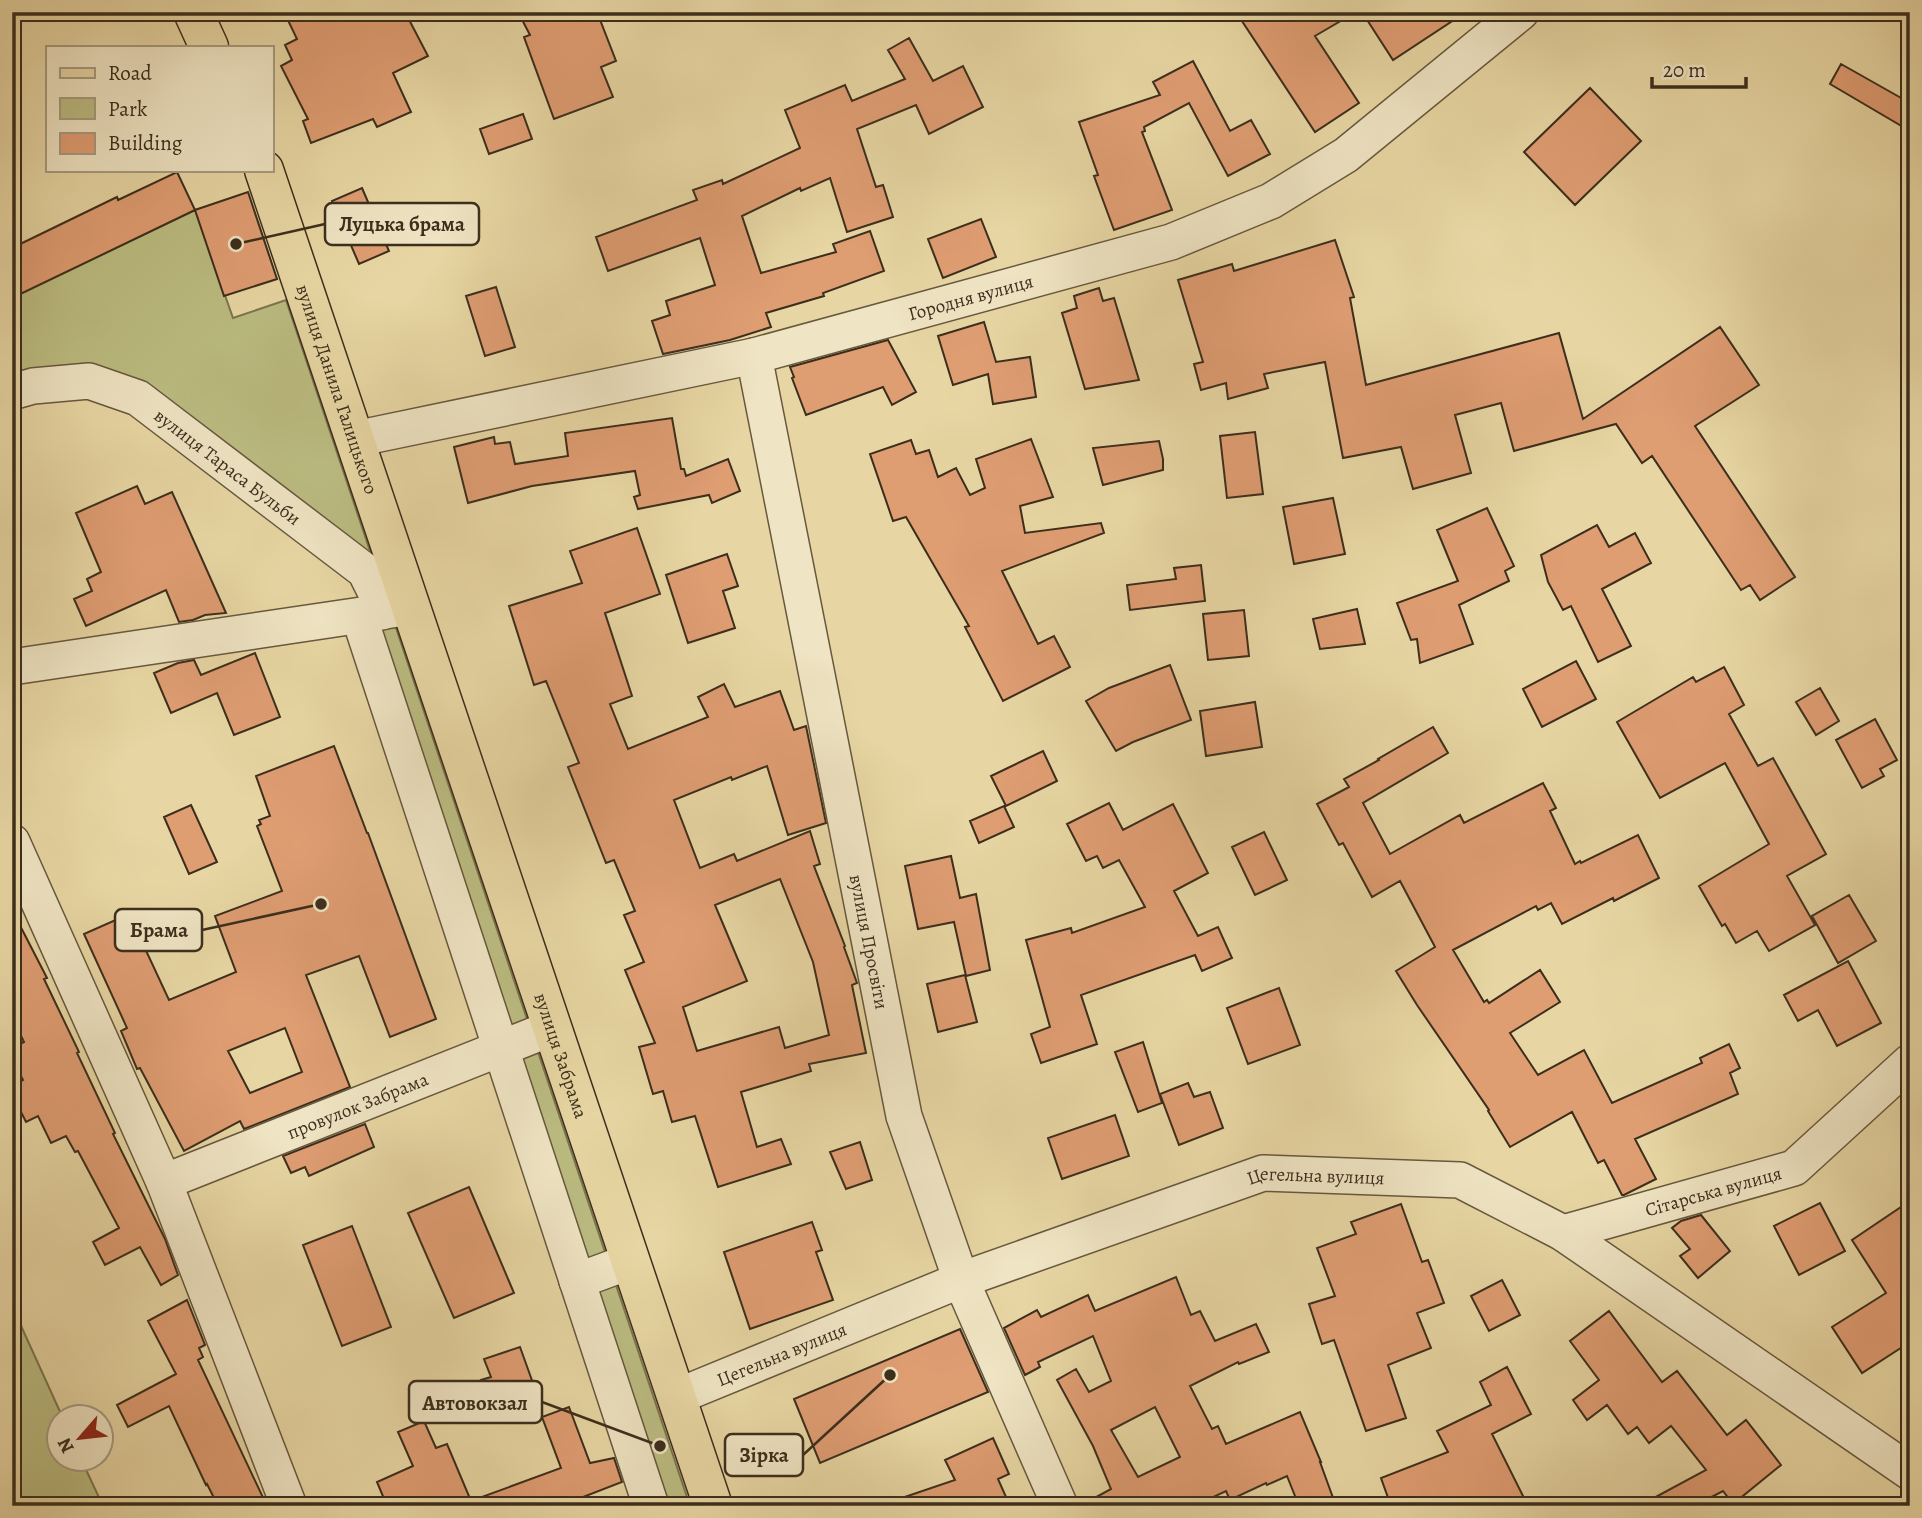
<svg xmlns="http://www.w3.org/2000/svg" width="1922" height="1518" viewBox="0 0 1922 1518" font-family="Alegreya,serif">
  <rect width="100%" height="100%" fill="#e7d6a3"/>
  <filter id="stains"><feTurbulence type="fractalNoise" baseFrequency=".00286" numOctaves="4"/><feColorMatrix values="0 0 0 0 .2 0 0 0 0 .09 0 0 0 0 .02 0 0 0 .5 -.17"/></filter>
  <radialGradient id="worn" r=".72"><stop offset=".6" stop-color="#630" stop-opacity="0"/><stop offset="1" stop-color="#630" stop-opacity=".3"/></radialGradient>
  <path fill="#bbbc81" stroke="#7c754f" stroke-width="2" d="M195,210L233,318L286,300L373,560L144,385L12,377V298Z
    M395,625L530,1028L509,1036L377,631Z
    M535,1043L690,1506H664L514,1051Z
    M12,1306L62,1416H60V1458L81,1459L103,1506H12Z"/>
  <path fill="#df9d72" stroke="#3c2e1d" stroke-width="2" fill-rule="evenodd" d="M284,12H405L428,56L393,73L411,112L377,127L373,119L311,143L303,121L308,119L281,66L292,60L285,45L297,39Z
    M518,12H597L616,61L601,67L613,97L554,119L524,37L530,35Z
    M1236,12H1356L1315,36L1359,103L1315,132Z
    M1362,12H1466L1393,60Z
    M909,38L933,81L963,66L983,107L929,134L916,105L857,129L876,187L883,185L893,217L847,232L830,178L801,191L800,188L742,216L761,273L836,252L833,244L870,231L884,271L823,293L824,296L766,313L771,327L730,340L663,354L652,321L670,315L666,301L715,285L700,238L608,271L596,237L697,200L693,190L722,180L723,184L800,148L785,110L845,85L852,101L905,79L888,50Z
    M1193,61L1230,131L1251,120L1270,154L1228,176L1189,103L1144,127L1145,131L1142,132L1172,210L1114,230L1094,176L1098,175L1079,122L1160,95L1153,82Z
    M1841,64L1910,103V131L1830,84Z
    M1590,88L1641,141L1575,205L1524,152Z
    M523,114L532,139L489,154L480,129Z
    M177,172L195,210L12,298V248L117,197L118,200Z
    M362,188L389,251L359,264L332,201Z
    M248,192L277,279L224,296L195,210Z
    M981,219L996,257L943,278L928,239Z
    M1335,240L1354,297L1350,298L1366,385L1559,333L1583,419L1720,327L1759,385L1695,426L1795,577L1760,600L1750,585L1741,590L1652,456L1642,463L1616,424L1514,451L1501,403L1455,415L1471,473L1413,489L1401,447L1343,458L1325,362L1264,374L1268,388L1228,399L1226,383L1201,390L1194,364L1203,362L1178,280L1232,264L1234,271Z
    M496,287L515,347L485,356L466,296Z
    M1099,288L1103,301L1114,298L1139,380L1085,389L1062,313L1077,308L1074,296Z
    M984,322L996,362L1030,357L1036,397L993,404L988,374L953,385L938,336Z
    M888,340L916,392L892,405L883,387L806,415L792,378L794,377L790,367Z
    M672,418L681,469H684L686,476L728,459L740,491L712,503L709,495L638,509L634,497L640,495L635,471L532,486L468,503L454,447L494,437L495,444L510,442L515,464L568,456L565,433Z
    M1255,432L1263,494L1227,498L1220,436Z
    M1031,439L1053,497L1020,506L1025,533L1101,523L1104,533L1002,571L1038,644L1054,636L1070,667L1003,701L965,627L969,626L906,517L893,521L870,454L911,440L916,454L929,450L938,477L956,468L970,495L985,488L976,459Z
    M1159,441L1163,459V470L1103,485L1093,448Z
    M137,486L145,504L172,492L226,613L205,615L193,620L179,622L166,590L86,626L74,599L92,591L87,579L101,572L76,513Z
    M1333,498L1345,554L1294,564L1283,507Z
    M1487,508L1514,566L1505,571L1509,581L1459,605L1473,644L1420,663L1417,639L1411,640L1397,603L1458,581L1437,530Z
    M1597,525L1609,547L1635,533L1651,563L1602,589L1631,646L1598,662L1571,606L1563,610L1548,582L1541,555Z
    M637,528L660,594L605,613L632,696L610,704L628,749L708,717L698,697L724,684L735,707L780,691L794,730L806,726L826,823L788,835L767,766L732,780L731,777L674,800L700,868L734,854L737,861L810,831L820,864L814,866L845,946L844,947L857,983L852,985L866,1053L809,1064L811,1071L741,1092L757,1147L781,1139L791,1164L718,1187L695,1116L672,1122L663,1091L653,1094L639,1047L655,1043L625,970L644,962L624,915L635,911L614,860L606,863L568,767L579,763L546,681L534,685L509,606L582,583L570,551ZM780,879L813,962L829,1035L785,1048L779,1027L697,1051L683,1007L747,981L715,905Z
    M727,554L738,586L723,591L735,628L688,643L666,575Z
    M1201,565L1205,601L1130,610L1127,585L1176,579L1174,568Z
    M1357,609L1365,644L1320,649L1313,619Z
    M1244,610L1249,656L1208,660L1203,614Z
    M255,653L280,717L234,735L217,693L171,713L154,673L178,663L194,660L201,675Z
    M1576,661L1596,699L1542,727L1523,689Z
    M1170,665L1191,720L1133,742L1116,751L1086,701L1109,688Z
    M1724,667L1744,705L1729,714L1758,766L1773,758L1826,854L1787,876L1815,925L1769,951L1757,931L1736,943L1725,924L1722,926L1699,886L1769,844L1725,763L1660,798L1617,722L1693,677L1696,682Z
    M1820,688L1839,721L1816,735L1796,702Z
    M1255,702L1262,747L1206,756L1200,711Z
    M1875,719L1897,760L1880,769L1884,776L1862,788L1836,740Z
    M1433,727L1448,753L1363,803L1390,854L1460,815L1464,823L1543,783L1556,808L1550,811L1575,864L1580,861L1581,863L1638,835L1659,878L1614,901L1613,898L1562,924L1551,903L1538,910L1536,906L1453,950L1484,1002L1487,1000L1489,1003L1540,970L1560,1002L1510,1033L1538,1075L1584,1050L1612,1103L1702,1063L1700,1058L1729,1044L1740,1068L1730,1073L1738,1094L1635,1139L1656,1179L1624,1195H1622L1604,1160L1598,1163L1572,1112L1510,1147L1488,1111L1489,1110L1417,1005L1396,971L1435,947L1400,881L1372,897L1343,843L1339,845L1317,804L1349,787L1344,779L1379,760L1378,759Z
    M334,746L367,833H368L436,1019L390,1037L359,956L306,975L350,1087L244,1129L240,1121L184,1151L140,1068L137,1069L121,1031L127,1028L84,934L129,914L169,1000L236,972L215,916L282,891L257,826L261,824L259,820L270,816L256,776ZM285,1028L302,1072L250,1093L228,1051Z
    M1043,751L1057,781L1006,806L991,776Z
    M1109,803L1123,830L1173,804L1208,873L1174,891L1198,936L1218,927L1232,958L1202,971L1195,955L1081,995L1097,1044L1041,1063L1031,1034L1050,1027L1026,940L1071,928L1072,933L1145,907L1119,860L1103,868L1097,856L1086,861L1067,824Z
    M191,805L217,862L189,874L164,817Z
    M1004,806L1014,827L979,843L970,821Z
    M1264,832L1287,880L1255,895L1232,847Z
    M951,856L960,898L976,894L990,970L966,976L954,922L918,929L905,866Z
    M1849,895L1876,941L1838,963L1812,916Z
    M12,910L47,978L44,979L79,1052L77,1053L115,1133L113,1134L165,1239L178,1275L161,1285L140,1247L105,1265L93,1242L119,1228L78,1151L75,1152L66,1136L51,1143L38,1116L26,1122L12,1094V1085L23,1080L12,1058V1048L24,1042L12,1017Z
    M1848,961L1881,1023L1837,1046L1818,1010L1798,1021L1784,995Z
    M965,975L977,1022L938,1032L927,984Z
    M1279,988L1300,1045L1248,1064L1227,1008Z
    M1143,1042L1162,1103L1138,1112L1115,1052Z
    M1188,1083L1194,1097L1210,1092L1223,1128L1179,1145L1160,1094Z
    M1115,1115L1129,1156L1062,1179L1048,1138Z
    M365,1124L374,1147L309,1176L305,1167L291,1173L283,1156Z
    M860,1142L872,1180L846,1189L830,1152Z
    M469,1187L514,1293L454,1318L408,1213Z
    M1910,1201V1342L1862,1373L1832,1327L1886,1293L1852,1240Z
    M1820,1203L1845,1251L1799,1275L1774,1226Z
    M1401,1204L1422,1262L1428,1260L1444,1303L1417,1313L1431,1348L1388,1365L1406,1418L1366,1431L1334,1340L1322,1344L1309,1304L1335,1296L1317,1248L1356,1234L1351,1222Z
    M1701,1215L1730,1251L1698,1278L1680,1256L1690,1249L1672,1228L1681,1221Z
    M812,1222L822,1250L816,1252L833,1300L750,1329L724,1252Z
    M352,1226L391,1327L342,1346L303,1245Z
    M1176,1277L1191,1315L1200,1311L1215,1341L1256,1324L1269,1352L1239,1364L1238,1362L1190,1386L1212,1429L1218,1426L1226,1444L1300,1412L1321,1462H1320L1336,1506H1299L1287,1476L1267,1485L1266,1483L1230,1500L1226,1491L1194,1506H1080L1111,1489L1093,1446L1057,1380L1076,1369L1089,1392L1111,1381L1093,1336L1038,1362L1040,1367L1025,1375L1004,1328L1037,1310L1041,1317L1088,1295L1095,1311ZM1155,1407L1180,1457L1138,1477L1111,1430Z
    M1502,1280L1520,1315L1489,1331L1471,1296Z
    M187,1300L205,1345L199,1348L203,1357L198,1360L267,1506H218L207,1484L206,1485L169,1406L128,1427L117,1405L176,1374L148,1321Z
    M1609,1311L1662,1382L1677,1371L1727,1435L1746,1420L1781,1465L1733,1504L1723,1491L1694,1506H1639L1706,1470L1671,1426L1649,1443L1637,1427L1628,1434L1607,1405L1587,1420L1573,1400L1599,1380L1570,1341Z
    M960,1329L988,1392L820,1463L794,1399Z
    M520,1347L539,1400L494,1417L481,1380L491,1377L484,1359Z
    M1507,1367L1531,1414L1492,1434L1528,1506H1391L1381,1478L1448,1452L1437,1431L1491,1405L1480,1382Z
    M569,1407L590,1463L614,1458L622,1482L560,1506H387L377,1482L413,1466L398,1432L424,1421L436,1448L447,1444L471,1501L561,1468L542,1417Z
    M993,1438L1009,1474L998,1479L1010,1506H894L893,1501L955,1480L945,1460Z"/>
  <g fill="none" stroke-linecap="round" stroke-linejoin="round">
    <g stroke="#67583e" stroke-width="38">
      <g id="minor">
        <path id="s1" d="M754,356L904,1116L961,1280L1060,1506"/>
        <path id="s2" d="M12,392L33,386L89,381L138,398L365,571L385,611L411,607"/>
        <path id="s3" d="M355,439L754,356L1171,242L1271,201L1346,155L1521,12"/>
        <path d="M359,616L651,1506"/>
        <path d="M12,667L382,612"/>
        <path d="M12,842L164,1182L289,1506"/>
        <path id="s4" d="M164,1182L552,1028"/>
        <path id="s5" d="M1563,1233L1794,1168L1910,1062"/>
        <path d="M577,1281L631,1261"/>
        <path id="s6" d="M676,1397L961,1280L1263,1173L1460,1180L1563,1233L1910,1472"/>
      </g>
    </g>
    <g stroke="#3c2e1d" stroke-width="41">
      <g id="major">
        <path d="M193,12L209,47"/>
        <path id="s7" d="M264,170L713,1506"/>
      </g>
    </g>
    <use href="#minor" stroke="#efe4c3" stroke-width="35"/>
    <use href="#major" stroke="#e7d6a3" stroke-width="38"/>
  </g>
  <g text-anchor="middle" stroke-width="7" stroke-linejoin="round" paint-order="stroke">
    <g font-size="19" fill="#3c2e1d" stroke="#efe4c3">
      <text dy="7" stroke="none"><textPath href="#s3" startOffset="632">Городня вулиця</textPath></text>
      <text dy="7" stroke="none"><textPath href="#s7" startOffset="231">вулиця Данила Галицького</textPath></text>
      <text dy="7" stroke="none"><textPath href="#s2" startOffset="243">вулиця Тараса Бульби</textPath></text>
      <text dy="7" stroke="none"><textPath href="#s1" startOffset="597">вулиця Просвіти</textPath></text>
      <text dy="7" stroke="none"><textPath href="#s7" startOffset="934">вулиця Забрама</textPath></text>
      <text dy="7" stroke="none"><textPath href="#s4" startOffset="208">провулок Забрама</textPath></text>
      <text dy="7" stroke="none"><textPath href="#s6" startOffset="681">Цегельна вулиця</textPath></text>
      <text dy="7" stroke="none"><textPath href="#s5" startOffset="156">Сітарська вулиця</textPath></text>
      <text dy="7" stroke="none"><textPath href="#s6" startOffset="114">Цегельна вулиця</textPath></text>
    </g>
  </g>
  <path fill="none" stroke="#3c2e1d" stroke-width="2.5" d="M236 244L325 224M321 904L202 930M660 1446L542 1402M890 1375L803 1455"/>
  <g fill="#3c2e1d" stroke="#efe4c3" stroke-width="2.5">
    <circle cx="236" cy="244" r="7"/>
    <circle cx="321" cy="904" r="7"/>
    <circle cx="660" cy="1446" r="7"/>
    <circle cx="890" cy="1375" r="7"/>
  </g>
  <g fill="#efe4c3" stroke="#3c2e1d" stroke-width="2.5">
    <rect x="325" y="203" width="154" height="42" rx="7"/>
    <rect x="115" y="909" width="87" height="42" rx="7"/>
    <rect x="409" y="1381" width="133" height="42" rx="7"/>
    <rect x="725" y="1434" width="78" height="42" rx="7"/>
  </g>
  <g font-size="21" text-anchor="middle" font-weight="bold" fill="#3c2e1d">
    <text x="402" y="231">Луцька брама</text>
    <text x="159" y="937">Брама</text>
    <text x="475" y="1410">Автовокзал</text>
    <text x="764" y="1462">Зірка</text>
  </g>
  <rect width="1922" height="1518" fill="none" stroke="#e7d6a3" stroke-width="42"/>
  <rect x="14" y="14" width="1894" height="1490" fill="none" stroke="#3c2e1d" stroke-width="3.5"/>
  <rect x="21" y="21" width="1880" height="1476" fill="none" stroke="#3c2e1d" stroke-width="2"/>
  <rect x="46" y="46" width="228" height="126" fill="#efe4c3" stroke="#a79b81" stroke-width="2"/>
  <rect x="60" y="68" width="35" height="10" fill="#e7d6a3" stroke="#a79b81" stroke-width="2"/>
  <text x="108" y="80" font-size="21" fill="#3c2e1d">Road</text>
  <rect x="60" y="98" width="35" height="21" fill="#bbbc81" stroke="#a79b81" stroke-width="2"/>
  <text x="108" y="116" font-size="21" fill="#3c2e1d">Park</text>
  <rect x="60" y="133" width="35" height="21" fill="#df9d72" stroke="#a79b81" stroke-width="2"/>
  <text x="108" y="150" font-size="21" fill="#3c2e1d">Building</text>
  <g transform="translate(80 1438) rotate(242)"><circle r="33" fill="#efe4c3" stroke="#a79b81" stroke-width="2"/>
  <path d="M0-5L12 26L0 18L-12 26Z" fill="#8f2418"/>
  <text y="-10" font-size="19" font-weight="bold" text-anchor="middle" fill="#3c2e1d">N</text>
  </g>
  <path d="M1652 77v10h94v-10" fill="none" stroke="#3c2e1d" stroke-width="3.5"/>
  <text x="1663" y="77" font-size="21" fill="#3c2e1d" stroke="#efe4c3" stroke-width="5" paint-order="stroke">20 m</text>
  <rect width="100%" height="100%" filter="url(#stains)"/>
  <rect width="100%" height="100%" fill="url(#worn)"/>
</svg>
